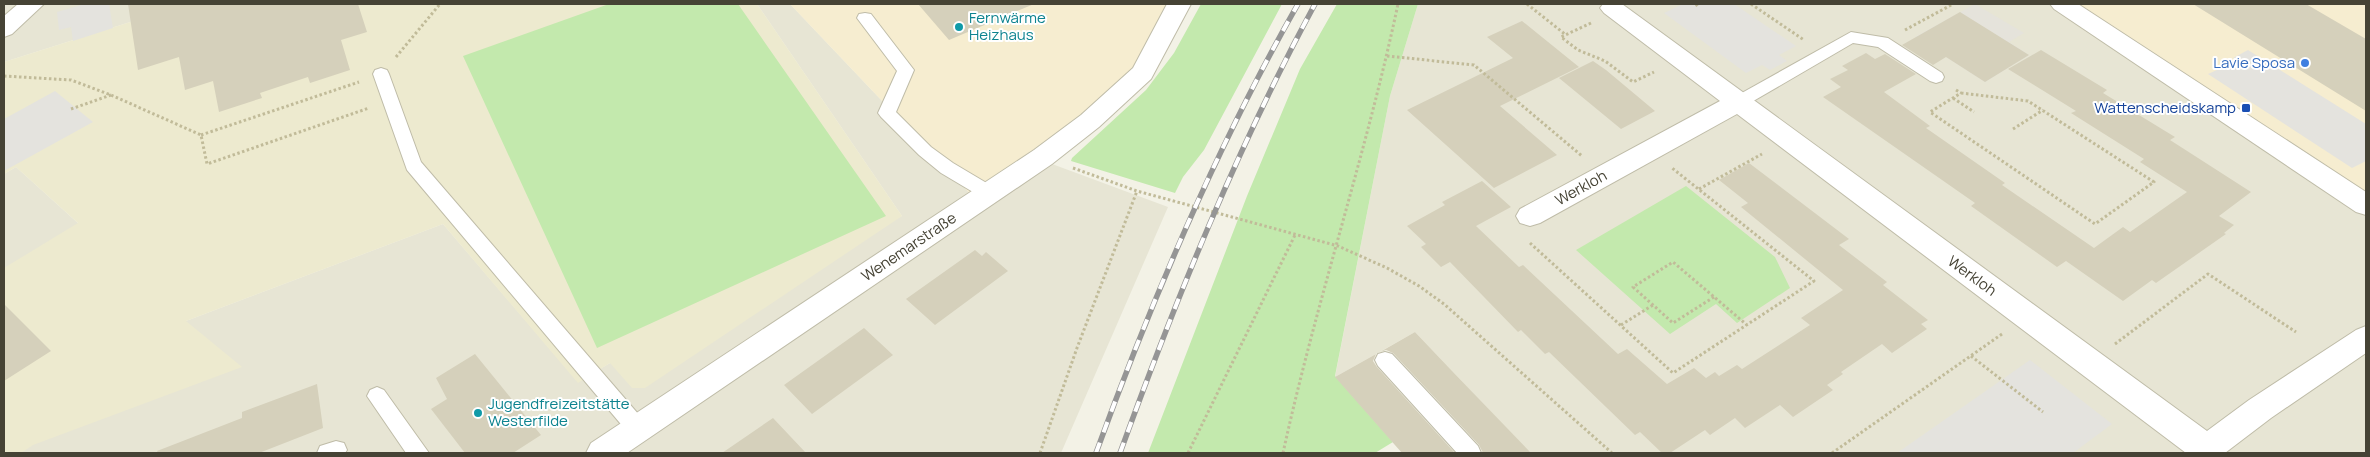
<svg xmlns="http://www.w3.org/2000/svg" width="2370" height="457" viewBox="0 0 2370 457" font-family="Manrope,sans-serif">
  <rect width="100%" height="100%" fill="#f3f2e6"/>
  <path fill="#e7e5d4" d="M4,4H187L4,62Z
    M757,4H790L978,202L1044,161L1168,207L1061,453H4V174L16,167L186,321L443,224L578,382L610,363L902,216Z
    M1418,4H2062L2366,205V453H1530L1415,332L1335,377L1390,96Z"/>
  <path fill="#f6edd0" d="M790,4H1179L1169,25L1142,73L978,202Z
    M2062,4H2366V205L2128,47Z"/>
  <path fill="#e5e3db" d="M1975,4L2024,33L2009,42L2029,55L1985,82L1915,37Z"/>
  <path fill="#edeacf" d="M187,4H757L902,216L645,388H632L610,363L578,383L443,224L186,321L242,367L33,445L21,453H4V268L78,223L16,167L4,174V62Z"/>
  <path fill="#c3e9ad" d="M609,4H738L886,216L597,348L463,56Z
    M1201,4H1282L1204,150L1183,177L1175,193L1071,161L1072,158L1146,90L1174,53Z
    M1337,4H1418L1390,96L1335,376L1393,442L1375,453H1148L1247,196L1300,69Z
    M1686,186L1775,257L1790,288L1737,323L1716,304L1670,334L1576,250Z"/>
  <path fill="#e4e3de" d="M85,4H109L113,28L73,41L71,27L59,30L57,12Z
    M1683,4H1734L1796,46L1779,55L1787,61L1770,70L1762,65L1746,73L1664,13Z
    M2248,50L2366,124V161L2352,168L2208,74L2237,61L2233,58Z
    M55,91L93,122L4,171V119Z
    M2030,360L2112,424L2073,453H1897Z"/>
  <path fill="#d5d0bb" d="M128,4H358L367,32L341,40L350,70L310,83L308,77L260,93L262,98L219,112L213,81L185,90L179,57L138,70Z
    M918,4H1034L949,40Z
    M2193,4H2306L2366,39V111Z
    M1960,12L2029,55L1985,82L1946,57L1933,65L1902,45Z
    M1522,21L1579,67L1500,106L1557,155L1494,188L1407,110L1513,58L1487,37Z
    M2041,50L2107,90L2103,93L2175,137L2170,140L2251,192L2219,216L2234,225L2224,233L2226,234L2156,283L2152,280L2123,301L2066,261L2057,267L1971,206L1975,203L1823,97L1841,87L1830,79L1848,70L1842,66L1866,53L1875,59L1885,54L1916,74L1884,92L1930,126L1926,128L2005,183L2002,185L2094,248L2123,227L2130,232L2187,192L2140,162L2144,159L2071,113L2076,111L2008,69Z
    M1593,61L1606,70L1655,111L1621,129L1559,78Z
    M1749,163L1849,239L1839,245L1887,282L1883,285L1928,320L1921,324L1927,329L1892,353L1882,344L1841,372L1843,374L1827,385L1833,390L1793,417L1780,405L1745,428L1735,418L1710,435L1705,430L1670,453H1662L1640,432L1635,435L1549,352L1545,354L1521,330L1518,332L1450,262L1441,267L1421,247L1426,244L1407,226L1445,205L1442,202L1482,181L1511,207L1476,226L1519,267L1523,265L1618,354L1627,349L1667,384L1694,368L1706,378L1715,372L1719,376L1737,365L1742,369L1810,325L1801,318L1843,290L1741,207L1748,203L1719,180Z
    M975,250L982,256L986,252L1008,271L935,325L906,299Z
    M4,304L51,351L4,381Z
    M864,328L893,355L812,414L784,385Z
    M1415,332L1454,373L1531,453H1483L1479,445L1393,353L1386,350L1380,352Z
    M475,354L541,435L513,453H465L431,409L447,399L436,378Z
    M1376,354L1373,361L1377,367L1455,453H1402L1335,377Z
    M317,384L323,428L259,453H158L157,451L242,418V412Z
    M773,418L806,453H722Z"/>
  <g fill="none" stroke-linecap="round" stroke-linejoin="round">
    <g stroke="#bfbca8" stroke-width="2">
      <path id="service" d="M865,13L871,14L914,70L896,112L931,147L953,163L995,188L998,193L995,198L989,200L983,198L941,173L919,155L881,117L878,113L897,71L857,18L859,14Z
        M1851,32L1888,38L1942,73L1944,77L1942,81L1936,83L1930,81L1878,47L1853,43L1743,107L1737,109L1731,107L1728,103L1731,99Z
        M381,68L387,70L389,74L421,162L646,423L649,429L646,435L638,438L630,435L407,170L373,74L375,70Z
        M1385,352L1392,354L1478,446L1481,453H1457L1378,366L1375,360L1378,354Z
        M377,387L384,390L429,453H406L367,396L370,390Z
        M336,441L344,443L347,450L345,453H317L320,446Z"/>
    </g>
    <g stroke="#bfbca8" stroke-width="2">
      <path id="minor" d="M18,4H44L12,34L4,37V16Z
        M1167,4H1191L1151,79L1099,127L1052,164L627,453H586L591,443L1034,150L1081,115L1133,68Z
        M1603,4H1622L2207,431L2249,400L2356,330L2366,326V353L2271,418L2225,453H2186L1737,114L1540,223L1530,226L1520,223L1516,216L1520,209L1720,101L1604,13L1600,8Z"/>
    </g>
    <g stroke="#bfbca8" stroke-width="2">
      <path id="tertiary" d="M2050,4H2078L2366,192V215L2356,212L2054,9Z"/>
    </g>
    <path stroke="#c1bb99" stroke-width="3" stroke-dasharray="2.5 2.5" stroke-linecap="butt" d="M1527,4L1566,35
      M1696,4L1699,8
      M1751,4L1804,40
      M1591,23L1561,37L1578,50L1605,61L1633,82L1654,72
      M1905,30L1953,4
      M1387,56L1474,65L1582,156
      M396,57L440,4
      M4,76L71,80L111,95L201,135L207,164L369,108
      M1956,90L1961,93
      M1961,93L2028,101L2154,182L2095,224L1930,112Z
      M1953,98L1974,112
      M71,109L111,95
      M2013,129L2043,110
      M201,135L359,82
      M1073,168L1137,191L1338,246L1387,268L1419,286L1444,304L1612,453
      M1699,189L1762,154
      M1530,243L1673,373L1814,281L1672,168
      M1714,297L1673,323L1633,287L1673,262L1747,325
      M1621,325L1653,305
      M2115,344L2208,274L2296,332
      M1971,356L2043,412
      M1040,453L1077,348L1137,191
      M1188,453L1295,235
      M1283,453C1316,302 1366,155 1398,4
      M1832,453L2002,334"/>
    <use href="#service" fill="#fff" fill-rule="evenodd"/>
    <use href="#minor" fill="#fff" fill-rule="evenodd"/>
    <use href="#tertiary" fill="#fff" fill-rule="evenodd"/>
    <g stroke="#959595" stroke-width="5.5">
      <path id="rail" d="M1096,453C1152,299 1217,146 1298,4
        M1120,453C1176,299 1237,148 1315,4"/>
    </g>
    <use href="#rail" stroke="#fff" stroke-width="4" stroke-dasharray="11" stroke-linecap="butt"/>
  </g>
  <g fill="#0f9aa8" stroke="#fff" stroke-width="2">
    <circle cx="959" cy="27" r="5"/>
    <circle cx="478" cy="413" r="5"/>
  </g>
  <circle fill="#3f7fe0" stroke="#fff" stroke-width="2" cx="2305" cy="63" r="5"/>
  <rect fill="#1a4fb4" stroke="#fff" stroke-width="2" x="2241" y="103" width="10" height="10" rx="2.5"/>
  <g text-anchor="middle" stroke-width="4" stroke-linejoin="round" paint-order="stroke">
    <g font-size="15" fill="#0d838f" stroke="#fff" text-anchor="start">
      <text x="969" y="23">Fernwärme<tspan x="969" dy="17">Heizhaus</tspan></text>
      <text x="488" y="409">Jugendfreizeitstätte<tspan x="488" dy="17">Westerfilde</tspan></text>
    </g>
    <g font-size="15" fill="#366cbe" stroke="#fff" text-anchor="end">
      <text x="2295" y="68">Lavie Sposa</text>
    </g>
    <g font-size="15" fill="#164399" stroke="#fff" text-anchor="end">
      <text x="2236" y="113">Wattenscheidskamp</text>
    </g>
    <g font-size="15" fill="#464335" stroke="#fff">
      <text transform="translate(1581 188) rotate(-29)" y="5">Werkloh</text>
      <text transform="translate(909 247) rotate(-34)" y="5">Wenemarstraße</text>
      <text transform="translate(1972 276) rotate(36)" y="5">Werkloh</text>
    </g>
  </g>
  <rect width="2370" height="457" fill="none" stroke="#464335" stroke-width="10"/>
</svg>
